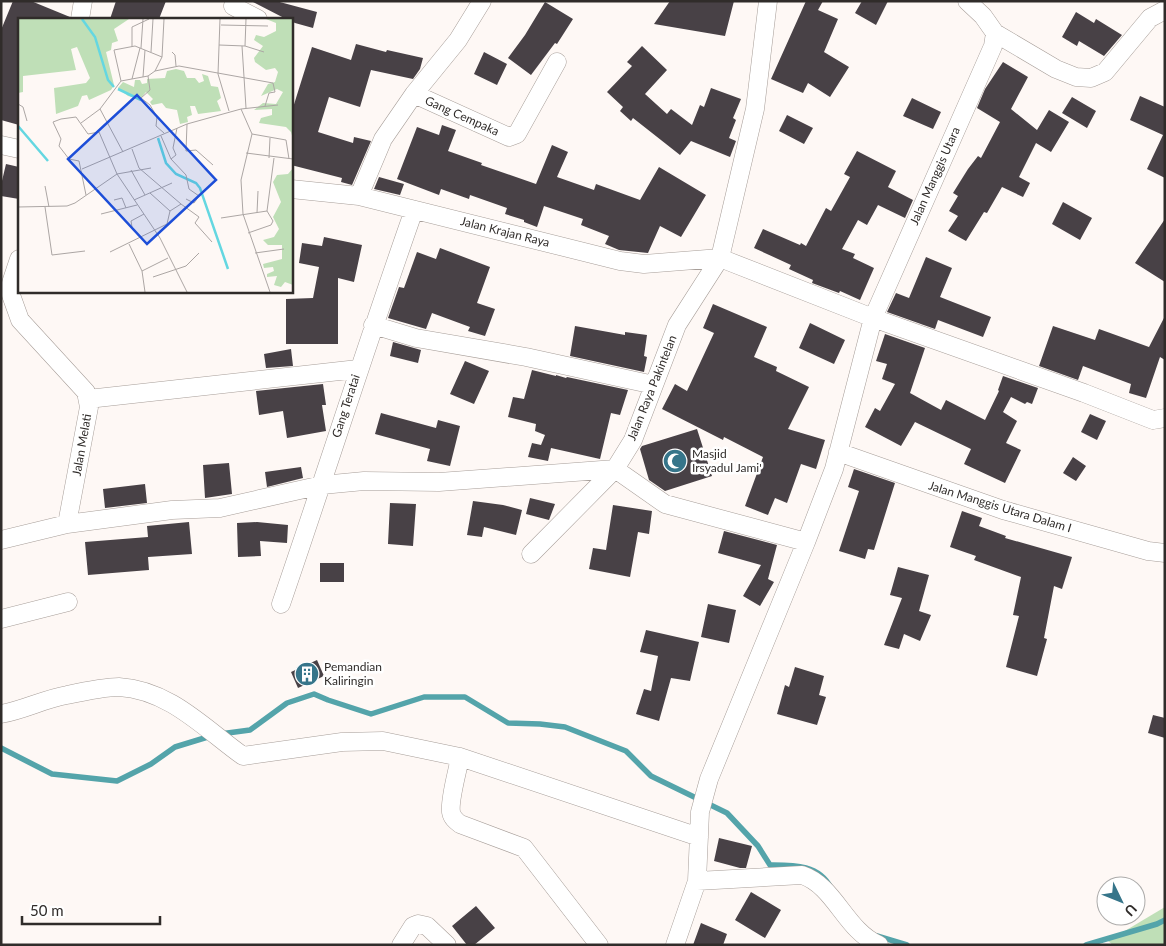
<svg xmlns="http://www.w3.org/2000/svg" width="1166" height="946" viewBox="0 0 1166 946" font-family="Lato,sans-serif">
  <rect width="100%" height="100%" fill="#fef8f5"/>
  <path fill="#bfdfb7" d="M1165,907V945H1113L1108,941Z"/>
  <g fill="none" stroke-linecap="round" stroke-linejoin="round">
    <path stroke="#54a4aa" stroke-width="5.5" d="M220,734L250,730L287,703L314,694L328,700L371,714L424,697H465L508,723L540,724L565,727L626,751L651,776L727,813L758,846L770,865C793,865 819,864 831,888
      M1,748L52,774L117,781L151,764L175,747L211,736
      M877,936L907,945
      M1086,945L1157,924L1165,920"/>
  </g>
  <path fill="#484146" d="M13,1H31L70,17V19H19V125L1,120V30Z
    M116,1H166L159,19H110Z
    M251,1H276L317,12L313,28L295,23L291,21V19H286Z
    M670,1H734L725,36L654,24Z
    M806,1H823L818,10L838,19L824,52L849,67L830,97L808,83L803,93L771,79Z
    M862,1H888L876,25L855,13Z
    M545,2L573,19L557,44L555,43L531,75L508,58L525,35Z
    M1076,12L1094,23L1096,19L1122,35L1104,56L1079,41L1077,46L1062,37Z
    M356,44L386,52L387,50L423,58L420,69L413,79L371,70L360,107L329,97L318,132L353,143L354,137L371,141L352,185L341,182L342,178L291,165V114L312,47L351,60Z
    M642,46L667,70L645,94L667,114L671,109L692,125L700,105L704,107L711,88L741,99L733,118L736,120L729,138L736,141L730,157L691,141L680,155L633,118L631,121L620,111L623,107L607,92L632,66L627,62Z
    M484,52L507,64L497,85L474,74Z
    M1003,62L1028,77L1011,109L1037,130L1049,110L1069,122L1051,152L1036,143L1019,177L1030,183L1023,197L1002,187L987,213L984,212L966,241L948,231L958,216L949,211L958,196L953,193L968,169L978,156L981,158L1000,122L977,108L985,89Z
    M1140,96L1165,107V178L1147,169L1163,135L1130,120Z
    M1072,97L1096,111L1087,128L1062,113Z
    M912,98L941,112L933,129L903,116Z
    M787,115L813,128L804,144L779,131Z
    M442,125L456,130L448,151L482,163L481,165L536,184L552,145L568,152L557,177L594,190L596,184L640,200L659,167L706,195L681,237L660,226L648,253L619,250L605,244L609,236L581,225L583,219L544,206L537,227L524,222V220L505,214L507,208L470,195L469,199L441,189L439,195L397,179L417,127L439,135Z
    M857,151L896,171L888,187L913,200L905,218L878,205L867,225L858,220L842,249L855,254L853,258L874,268L860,300L840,291L839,293L812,283L813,280L789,269L791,265L754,248L763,229L800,245L801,243L806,246L826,208L831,211L850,177L844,174Z
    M6,164L19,167V199L1,196V185Z
    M379,177L404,184L400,195L374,189Z
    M1063,202L1092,218L1080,240L1052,224Z
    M1165,219V282L1135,263Z
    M324,237L362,245L354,282L338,278V344H286V299L313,298L319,267L299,263L302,243L322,246Z
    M440,248L490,267L477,303L495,309L485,336L468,331L470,327L432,313L426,329L388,318L399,287L404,288L417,252L436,259Z
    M926,257L952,268L940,297L991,317L983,337L938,320L935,329L887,312L896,293L909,298Z
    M713,304L767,327L754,357L777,367L776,371L809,387L788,429L825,440L816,469L801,464L787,503L775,498L768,515L745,506L763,457L724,437L723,440L662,409L675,384L687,391L714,333L703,328Z
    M1165,316V360L1160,357L1146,398L1129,393L1131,384L1083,366L1078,380L1039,366L1053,326L1095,340L1099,329L1149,347Z
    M810,323L845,340L834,364L799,348Z
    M575,326L625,335V332L647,335L644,356L647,357L644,372L570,356Z
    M885,334L925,348L910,393L941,410L946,400L985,420L999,391L998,390L1003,376L1038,388L1032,404L1027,402L1025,404L1011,397L1003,412L1017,421L1006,443L1021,450L1005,483L964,464L971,449L915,422L901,446L865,427L875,408L880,411L895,384L882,379L887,364L876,361Z
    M393,342L421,350L418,363L390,356Z
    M291,349L293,366L266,368L264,354Z
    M465,361L489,371L474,404L450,394Z
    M532,370L556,376V375L566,378L567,377L628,390L620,415L611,413L600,459L551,448L548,461L528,457L532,443L541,445L545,435L535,431L536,424L508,417L513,397L524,399Z
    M323,384L326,405H322L326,431L287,438L283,411L259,415L256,391Z
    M381,413L436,428L438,420L460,426L450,466L427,461L430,449L375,434Z
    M1090,414L1106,421L1097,440L1081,432Z
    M697,429L712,476L665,491L649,480L640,449L642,446Z
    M1073,457L1086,466L1076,481L1063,473Z
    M229,463L232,494L205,498L203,465Z
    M301,467L303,478L267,487L265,472Z
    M854,469L895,483L874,550L868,549L865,559L839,551L859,491L848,487Z
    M145,484L147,503L105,508L103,489Z
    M530,498L555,504L549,520L526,514Z
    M473,501L503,505L522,510L516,535L484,527L482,537L467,535Z
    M390,503L416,504L413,546L388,544Z
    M613,505L652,511L649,534L638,532L630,577L589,569L593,548L606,550Z
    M962,511L982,518L979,526L1006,536L1005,538L1072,557L1062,589L1054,586L1044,638L1047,639L1037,676L1006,667L1019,616L1013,615L1021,577L974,560L976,556L950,547Z
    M189,522L192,554L148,557L149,570L88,575L85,542L148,537L147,526Z
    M257,522L288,525L287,543L260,541L261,556L238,557L237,523Z
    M724,531L777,545L768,579L774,582L760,606L743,596L761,565L718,553Z
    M320,563H344V582H320Z
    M898,567L929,575L919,611L931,615L920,641L904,634L899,649L884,645L902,598L890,595Z
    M708,604L736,610L729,643L701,637Z
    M646,630L699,642L690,681L671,678L659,721L636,714L644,689L651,691L658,656L640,652Z
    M317,660L324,676L298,688L291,672Z
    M795,667L824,676L819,695L826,697L817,725L777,714L785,685L789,687Z
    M1153,715L1165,718V738L1148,733Z
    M719,838L752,846L746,868H740L714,861Z
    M751,892L781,910L765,938L735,920Z
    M476,906L495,928L474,945H467L452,926Z
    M701,923L727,934L723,945H693Z"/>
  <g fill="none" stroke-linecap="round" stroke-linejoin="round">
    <g stroke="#a79e99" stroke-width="19">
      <path id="minor" d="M768,1L755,109L720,258L873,318L1084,393L1153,420L1165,418
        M967,1L983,16L995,33L1056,69L1076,77L1091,78L1105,72L1150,18L1165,10
        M233,6L258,19
        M80,19L83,1
        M414,94L509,137L517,134L557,62
        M1,145L19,149
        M291,189L359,196L620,261L644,264L720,258
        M359,196L383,139L414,94L458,40L482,1
        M19,259L11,283V295L20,320L86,392L89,407L67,524L172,510L220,508L322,485L364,481L439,482L615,469L665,504L806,542
        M373,325L416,338L526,357L654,385
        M88,399L358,369
        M838,452L1003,510L1148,551L1165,553
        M1,540L67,524
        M531,554L615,469L633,440L677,325L720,258
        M281,604C326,473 368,340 414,210
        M1,619L68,602
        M1,714C24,710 44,699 67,695C81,692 106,687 119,687C170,690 205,729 243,756L342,742L383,741L460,757
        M697,881L802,875C835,886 845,930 879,945
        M401,945L413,926L418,924L427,926L447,945
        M599,945L524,848L460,824C456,821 452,818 451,812C449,800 458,770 460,757L699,837
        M675,945L697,881L700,812L709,779L806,542L834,469L873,318L993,46L995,33"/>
    </g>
    <use href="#minor" stroke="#fff" stroke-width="18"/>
  </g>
  <defs>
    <g id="mosque-disc" transform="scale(1.25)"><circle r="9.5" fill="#36758a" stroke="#fff"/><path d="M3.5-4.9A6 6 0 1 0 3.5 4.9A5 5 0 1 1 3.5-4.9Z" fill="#fff"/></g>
    <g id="building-disc" transform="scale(1.25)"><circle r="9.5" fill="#36758a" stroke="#fff"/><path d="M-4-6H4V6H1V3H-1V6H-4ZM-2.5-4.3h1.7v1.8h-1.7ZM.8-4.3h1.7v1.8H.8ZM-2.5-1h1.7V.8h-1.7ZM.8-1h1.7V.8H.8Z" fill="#fff"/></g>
  </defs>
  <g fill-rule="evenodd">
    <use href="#mosque-disc" x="675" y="461"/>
    <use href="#building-disc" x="307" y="674"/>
  </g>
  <g text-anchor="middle" stroke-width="5" stroke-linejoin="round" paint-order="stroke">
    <g font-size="12" fill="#302c2a" stroke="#fff">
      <text transform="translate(462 116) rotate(24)" y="4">Gang Cempaka</text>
      <text transform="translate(935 176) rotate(-66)" y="4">Jalan Manggis Utara</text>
      <text transform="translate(505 232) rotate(14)" y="4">Jalan Krajan Raya</text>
      <text transform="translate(652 388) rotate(-68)" y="4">Jalan Raya Pakintelan</text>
      <text transform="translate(346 406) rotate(-72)" y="4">Gang Teratai</text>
      <text transform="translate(82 445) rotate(-80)" y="4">Jalan Melati</text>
      <text transform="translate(1000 507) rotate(17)" y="4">Jalan Manggis Utara Dalam I</text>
    </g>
    <g font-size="12" fill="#302c2a" stroke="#fff" text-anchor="start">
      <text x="692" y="458">Masjid<tspan x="692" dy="14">Irsyadul Jami'</tspan></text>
      <text x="324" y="671">Pemandian<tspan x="324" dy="14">Kaliringin</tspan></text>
    </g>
  </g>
  <g transform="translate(18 18)">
    <rect width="275" height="275" fill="#fef8f5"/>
    <path d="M0,1H111L96,11L100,23L94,25L93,32L88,34L96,67L93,72L71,82L69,77L64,78L60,88L38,96L36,70L68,65L72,60L59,29L53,31L58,52L5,58V74L0,75ZM248,1H275V121L273,114L268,109L241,105L243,100L254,97V91L236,92L245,85L258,86L265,74L259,71L243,78L250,66L257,64L260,54L257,50L248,52L237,44L236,40L245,28L236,22L238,17L246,19L258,13V5ZM158,51L166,53L169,60H177L181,65L186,63L184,56L190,58L193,68L200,69L203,80L199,83L203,93L180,96L177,88H172L174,97L169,99L170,104L162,106L159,92L148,90L144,85L134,87L132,84L135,81L128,74L122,81L110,78L100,70L105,64L116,69L117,62H122L124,66L129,65V61L147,60L149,53ZM275,150V267L267,264L263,269L256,267L259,258L249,259V256L256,253L255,249L246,250L245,246L264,241V227H250L245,222L256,219L261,211L255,199L263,184L255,164L259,157L270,156Z" fill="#bfdfb7"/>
    <path fill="none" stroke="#64d7e1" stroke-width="2.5" d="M64,1L77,19L90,62L96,69M100,71L123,82M0,108L30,143M140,120L148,145L158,156L178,165L182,170L210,251"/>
    <path fill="none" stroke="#aca6a4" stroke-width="1" d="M202,1L200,56L211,93M203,7L250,8M201,27L227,28L228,1M224,28L228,90M227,28L246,34M114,29V9L131,1M123,30L125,1M133,34L135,1M154,34L157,37L158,48M137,53L161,48L255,65L257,74L251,75L247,88M130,58L132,72L123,80L132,87L139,99L138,108L146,115M125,59L127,32M114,61L122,30M103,63L130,58L137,53L144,39L146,1M103,63L96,32L117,28L144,39M0,86L5,89L9,103M82,91L105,134M223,91L234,116L223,162L225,196L252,274M63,105L82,91L103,63M169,106L168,133L178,132L195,147M234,116L268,122L271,141M143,118L153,141L158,137L155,130L159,110M228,135L275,141M251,140L252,120M153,141L168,157L171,171L181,178L176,185L168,181M64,151L169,106L223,91L260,87M113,152L127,177M99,156L142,220L169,274M99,156L133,150M27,168L31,189M132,175L152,193M96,182L104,180L108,190M116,182L154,165M163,186L181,199L177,205L194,224M0,189L49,188L57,185L99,156L81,114L70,116L58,99L43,101L35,104L43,121L41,128L51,141L61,143L68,177M27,189L34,237L67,233M239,195L240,173M83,196L119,187M203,200L249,193L256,140M114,209L113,203L126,196M230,215L253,207L255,203L249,193M111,226L124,253L127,274M92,234L149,206L152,193L163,186L121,150L114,131M237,235L266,231M124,253L150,240M135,259L168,248L181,235"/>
    <path fill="#1d4ed8" fill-opacity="0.15" stroke="#1d4ed8" stroke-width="2.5" d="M119,77L198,162L129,226L50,141Z"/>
    <rect width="275" height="275" fill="none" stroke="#302c2a" stroke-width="2.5"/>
  </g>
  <rect width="1166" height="946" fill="none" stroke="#302c2a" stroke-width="5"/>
  <g transform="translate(1121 901) rotate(133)"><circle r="24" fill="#ffffff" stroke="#acabaa"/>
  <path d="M0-4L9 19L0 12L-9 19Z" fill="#36758a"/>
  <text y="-8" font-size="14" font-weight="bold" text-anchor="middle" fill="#302c2a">U</text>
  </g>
  <path d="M22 916v8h138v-8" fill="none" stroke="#302c2a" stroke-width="2.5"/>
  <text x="30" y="916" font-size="15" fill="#302c2a" stroke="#ffffff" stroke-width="4" paint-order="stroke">50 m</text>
</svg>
